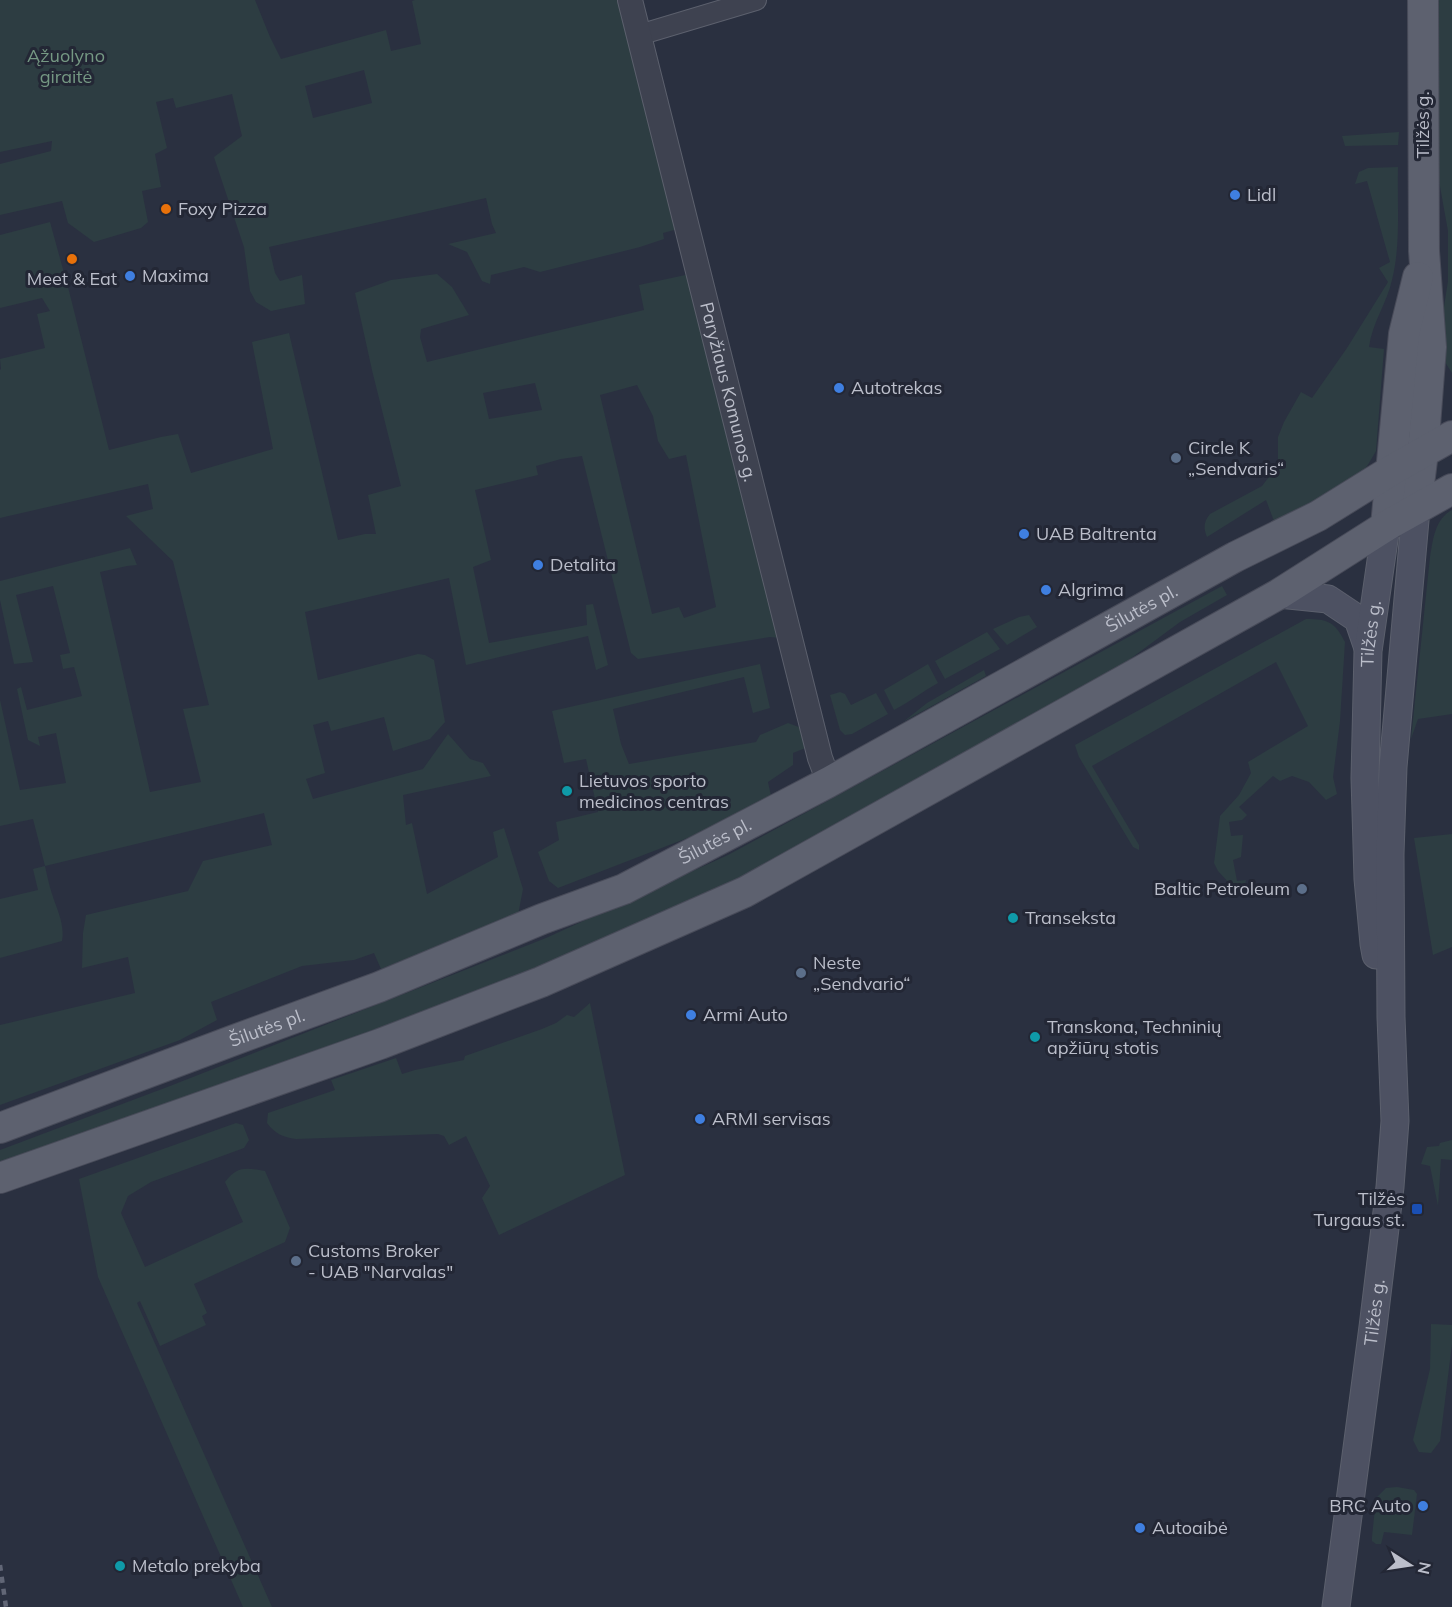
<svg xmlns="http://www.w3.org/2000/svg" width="1452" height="1607" viewBox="0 0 1452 1607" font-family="Mulish,sans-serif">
  <rect width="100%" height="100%" fill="#2a3040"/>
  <path fill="#2d3d42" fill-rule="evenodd" d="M0,0H255L270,37L281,59L386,30L391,51L421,44L412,1L415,0H621L678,229L663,233L664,239L640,247L540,272L524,267L491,275L490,284L482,281L467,252L448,244L496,233L492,224L486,198L269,247L275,273L280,281L302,275L305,304L271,311L256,302L250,291L244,247L214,157L242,136L232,94L176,108L173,98L156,102L167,148L155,154L161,187L142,191L148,222L141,228L94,242L68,223L62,201L0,215V164L51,151L52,141L0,152ZM364,70L372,103L313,118L305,86Z
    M1437,0H1452V373L1445,362L1440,342L1441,326L1448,281V231L1439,181Z
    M1399,132L1398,145L1345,146L1342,136Z
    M1398,167C1397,204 1401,244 1392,280C1387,303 1372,323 1369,347L1384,349L1376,451L1369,463L1358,479L1274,521L1266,500L1207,537C1203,528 1204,521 1210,514L1262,486L1272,473L1278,460V437L1284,422L1301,392L1312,398L1347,348L1388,282L1379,268L1390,262L1367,181L1355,184L1359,172L1368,168Z
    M50,222L69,291L109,450L161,437L178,434L191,473L273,449L252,342L289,333L338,540L365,534H376L368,495L401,486L372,370L355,293L391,280L437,274L452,287L469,315L421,329L420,337L427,362L644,310L639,285L690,274L781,638L770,637L638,659L631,653L582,456L561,459L536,466L538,475L475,490L491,560L473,567L489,643L587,625L586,605L593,604L608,665L596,670L588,636L466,665L449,578L305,612L318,680L418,654L425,655L434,660L445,722L430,739L393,751L384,717L331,731L328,721L313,725L325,773L306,779L313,799L423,769L448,734L470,759L483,763L491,776L403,795L406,825L412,823L427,894L498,857L493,832L504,828L523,889L518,915L381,969L374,953L354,960L302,966L211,1002L217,1020L180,1040L0,1105V1025L135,993L128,957L82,968L83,933L86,915L188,891L203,861L272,845L264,813L45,866C47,875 49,885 52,894C57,910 65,924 62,941L0,958V899L38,890L33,869L45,866L33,819L0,826V700L20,790L66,783L56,733L38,737L40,746L28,740L17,689L21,687L27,710L82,696L74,667L63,669L60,655L70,653L53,586L16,595L33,662L14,664L0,600V581L130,548L137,565L127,566L100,572L150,792L201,782L183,709L209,705L173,561L126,516L153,509L148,484L0,518V370L1,369L0,359L45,348L37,314L50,311L42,298L0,308V235ZM535,383L542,410L489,419L483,393ZM637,385L653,416L658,441L669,459L686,455L716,607L684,618L679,607L652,614L600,395Z
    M1452,510V714L1418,719L1411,739L1430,557C1433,539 1435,519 1452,510Z
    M1222,586L1227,595L1180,622L1122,665L745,875L689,903L578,951L388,1030L0,1163V1150L170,1086L546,938L728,855Z
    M1029,615L1037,627L1007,645L993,629L1019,617Z
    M1306,619C1328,619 1335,622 1345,642L1340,721L1333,777L1337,794L1326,800L1309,782L1292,776L1280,781L1273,776L1239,807L1247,815L1242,820L1229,822L1231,836L1243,835L1241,857L1233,860L1237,881L1246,880L1245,885L1239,888L1231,885L1218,871L1214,863L1220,816L1239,795L1251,773L1248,762L1308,726L1276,662L1092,766L1139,845V850L1133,847L1079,757L1075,745Z
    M987,632L1000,649L945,679L935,661Z
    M760,664L770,708L753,713L744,677L613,709L621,744L629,764L756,742L760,735L788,723L804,729L808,747L793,753V765L768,782L771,796L690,837L558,888L549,881L538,852L559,840L556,822L598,812L586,759L564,763L552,711Z
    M928,664L938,683C923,691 910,702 894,710L884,690Z
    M984,670L986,676L903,722L927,703Z
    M840,692L845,694L851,705L876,693L888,714L852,734L845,735L840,730L830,695Z
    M1452,834V947L1433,955L1414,838Z
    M590,1003L625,1175L499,1235L482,1198L490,1186L466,1136L449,1145L444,1136L438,1134L296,1139C283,1137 275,1134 267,1123L268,1113L335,1090L331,1080L396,1058L402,1074L415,1070L464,1060L465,1056L542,1029L556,1023L567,1015L574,1017Z
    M236,1123L243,1125L249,1140L244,1148L151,1182L128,1196L121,1213L145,1267L243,1222L225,1182C238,1165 246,1168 265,1171L290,1228L285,1242L194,1284L207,1313L202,1316L206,1325L160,1346L140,1301L137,1303L272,1607H243L98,1277L79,1179Z
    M1452,1140V1160L1441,1159L1438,1206L1430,1166L1421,1164L1427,1147L1439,1146L1440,1143Z
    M1431,1324L1452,1325V1344L1440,1441L1431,1453L1419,1452L1413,1440L1430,1369Z
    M1397,1487L1414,1490L1417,1494L1412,1535L1384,1532L1381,1544H1376L1372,1541V1537L1376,1498L1386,1488Z"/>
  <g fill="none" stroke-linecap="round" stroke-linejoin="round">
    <g stroke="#5c606d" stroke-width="22">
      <path id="minor" d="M639,35L756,0"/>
    </g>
    <g stroke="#5c606d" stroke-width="26">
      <g id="tertiary">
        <path id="s1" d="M630,0L820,758L829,782"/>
      </g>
    </g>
    <g stroke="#5c606d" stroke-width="29">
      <g id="secondary">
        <path d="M1279,594L1328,599L1358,619L1368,648"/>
        <path id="s2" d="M1376,955L1374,944L1368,879L1365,778L1368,651L1386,526"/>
        <path id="s3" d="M1336,1607L1373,1327L1390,1187L1395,1121L1391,1017L1390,854L1393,767L1416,509"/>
      </g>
    </g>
    <g stroke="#484b59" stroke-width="32">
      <g id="primary">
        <path d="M1416,509L1423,452L1431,347L1424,251L1423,0"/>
        <path d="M1386,526L1404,334L1418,277"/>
        <path id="s4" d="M0,1128L237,1039L379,987L542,919L624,889L829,782L1235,557L1318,516L1392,470L1452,436"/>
        <path d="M0,1178L380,1044L541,982L745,892L1279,594L1386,526L1452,489"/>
      </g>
    </g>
    <use href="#minor" stroke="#3e4250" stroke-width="20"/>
    <use href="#tertiary" stroke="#3e4250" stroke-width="24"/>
    <use href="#secondary" stroke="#4d5162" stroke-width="27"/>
    <use href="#primary" stroke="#5d616f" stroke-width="30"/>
    <path stroke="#616676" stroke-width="4.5" stroke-dasharray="6 6" stroke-linecap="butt" d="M0,1565L6,1607"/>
  </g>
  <g fill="#3f7fe0" stroke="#232735" stroke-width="2">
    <circle cx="1235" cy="195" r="6"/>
    <circle cx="130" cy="276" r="6"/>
    <circle cx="839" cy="388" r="6"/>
    <circle cx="1024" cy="534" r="6"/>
    <circle cx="538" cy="565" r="6"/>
    <circle cx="1046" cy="590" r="6"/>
    <circle cx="691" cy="1015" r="6"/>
    <circle cx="700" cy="1119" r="6"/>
    <circle cx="1423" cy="1506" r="6"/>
    <circle cx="1140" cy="1528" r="6"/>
  </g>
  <g fill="#e8710a" stroke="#232735" stroke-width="2">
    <circle cx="166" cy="209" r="6"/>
    <circle cx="72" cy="259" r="6"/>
  </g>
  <g fill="#5c6f8a" stroke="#232735" stroke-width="2">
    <circle cx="1176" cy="458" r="6"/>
    <circle cx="1302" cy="889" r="6"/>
    <circle cx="801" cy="973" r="6"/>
    <circle cx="296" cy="1261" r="6"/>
  </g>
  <g fill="#0f9aa8" stroke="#232735" stroke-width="2">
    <circle cx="567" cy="791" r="6"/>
    <circle cx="1013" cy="918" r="6"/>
    <circle cx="1035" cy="1037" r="6"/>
    <circle cx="120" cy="1566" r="6"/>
  </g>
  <rect fill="#1a4fb4" stroke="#232735" stroke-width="2" x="1411" y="1203" width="12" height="12" rx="3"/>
  <g text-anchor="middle" stroke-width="6" stroke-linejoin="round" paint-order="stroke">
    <g font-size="18" fill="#759883" stroke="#232735">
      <text x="66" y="62">Ąžuolyno<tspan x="66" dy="21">giraitė</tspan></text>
    </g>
    <g font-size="18" fill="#bbbeca" stroke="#232735">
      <text transform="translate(1423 125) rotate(-90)" y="6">Tilžės g.</text>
      <text dy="6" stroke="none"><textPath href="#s1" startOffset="404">Paryžiaus Komunos g.</textPath></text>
      <text dy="6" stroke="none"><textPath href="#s4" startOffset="1257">Šilutės pl.</textPath></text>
      <text dy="6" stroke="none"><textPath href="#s2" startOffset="322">Tilžės g.</textPath></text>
      <text dy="6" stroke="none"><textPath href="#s4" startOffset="771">Šilutės pl.</textPath></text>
      <text dy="6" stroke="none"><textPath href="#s4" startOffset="285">Šilutės pl.</textPath></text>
      <text dy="6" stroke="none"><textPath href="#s3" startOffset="297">Tilžės g.</textPath></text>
    </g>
    <g font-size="18" fill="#bbbeca" stroke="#232735" text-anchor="start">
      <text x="1247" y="201">Lidl</text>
      <text x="178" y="215">Foxy Pizza</text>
      <text x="142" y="282">Maxima</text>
      <text x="72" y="285" text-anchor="middle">Meet &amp; Eat</text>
      <text x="851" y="394">Autotrekas</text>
      <text x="1188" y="454">Circle K<tspan x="1188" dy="21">„Sendvaris“</tspan></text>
      <text x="1036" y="540">UAB Baltrenta</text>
      <text x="550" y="571">Detalita</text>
      <text x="1058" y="596">Algrima</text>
      <text x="579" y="787">Lietuvos sporto<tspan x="579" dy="21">medicinos centras</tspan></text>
      <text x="1290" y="895" text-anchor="end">Baltic Petroleum</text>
      <text x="1025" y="924">Transeksta</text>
      <text x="813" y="969">Neste<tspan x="813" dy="21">„Sendvario“</tspan></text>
      <text x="703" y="1021">Armi Auto</text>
      <text x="1047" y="1033">Transkona, Techninių<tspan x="1047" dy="21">apžiūrų stotis</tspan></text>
      <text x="712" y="1125">ARMI servisas</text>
      <text x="1405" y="1205" text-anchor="end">Tilžės<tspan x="1405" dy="21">Turgaus st.</tspan></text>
      <text x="308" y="1257">Customs Broker<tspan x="308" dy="21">- UAB "Narvalas"</tspan></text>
      <text x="1411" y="1512" text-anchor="end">BRC Auto</text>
      <text x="1152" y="1534">Autoaibė</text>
      <text x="132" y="1572">Metalo prekyba</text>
    </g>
  </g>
  <g transform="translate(1410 1565) rotate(102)" stroke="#232735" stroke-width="4.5" paint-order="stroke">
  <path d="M0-4.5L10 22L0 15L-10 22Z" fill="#bbbeca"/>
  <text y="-9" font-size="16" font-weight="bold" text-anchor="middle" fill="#bbbeca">N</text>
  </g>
</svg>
